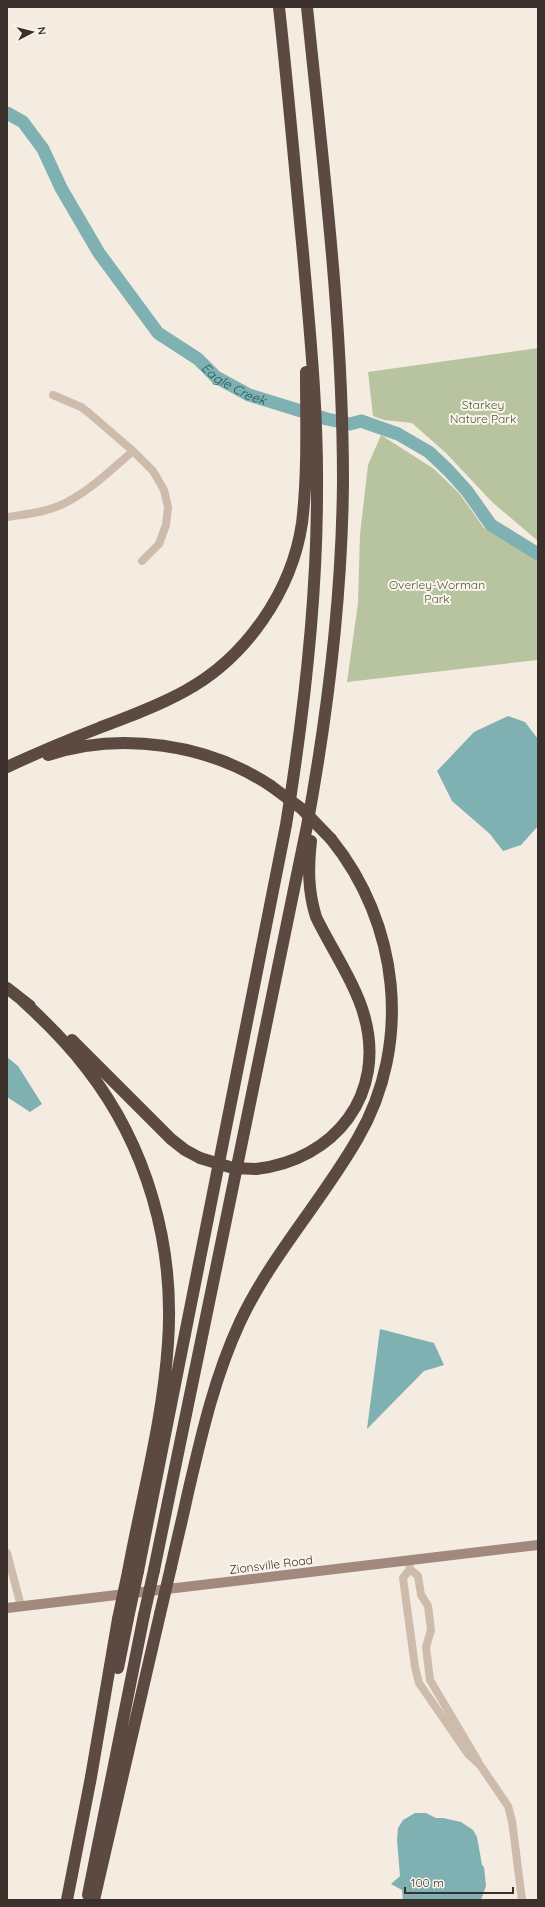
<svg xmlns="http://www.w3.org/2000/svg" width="545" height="1907" viewBox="0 0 545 1907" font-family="Quicksand,sans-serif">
  <rect width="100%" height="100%" fill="#f4ebe1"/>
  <path fill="#b8c4a0" d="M538,348V541L492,502L446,453L412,423L384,420L373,416L368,372Z
    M381,435L434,469L459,493L484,528L538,560V661L537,660L347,682L358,603L360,534L368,465Z"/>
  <path fill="#7fb0b2" d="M508,716L525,722L538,739V826L521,845L503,851L490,834L452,801L437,771L474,732Z
    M7,1057L18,1066L42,1104L30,1112L7,1097Z
    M380,1329L434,1343L444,1365L424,1371L367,1429Z
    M415,1813H426L436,1818H443L461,1822L473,1830L477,1837L482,1865L484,1867L486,1886L481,1900H403L402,1890L391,1884L400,1876L397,1840L398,1828L403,1820Z"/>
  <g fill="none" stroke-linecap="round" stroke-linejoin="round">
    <path stroke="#7fb0b2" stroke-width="13" id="s1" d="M7,113L23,122L43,149L61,188L99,253L158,333L198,359L216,377L249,395L327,419L350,424L361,421L398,434L429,452L449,471L467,491L491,525L538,554"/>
    <path stroke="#cdbbac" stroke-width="8" d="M53,395L81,407L89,413L133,451L153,471L164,490L168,507L166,525L159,544L142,561
      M7,517C27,514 49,512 67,502C92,489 112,469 133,451
      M7,1553L21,1606
      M409,1561L410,1569L403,1578L415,1667L419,1683L468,1754L480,1765L508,1806L512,1821L522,1900
      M410,1569L418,1576L421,1595L428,1606L431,1630L426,1647L430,1680L478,1761"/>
    <path stroke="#a18a7d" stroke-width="10" d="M7,1608L538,1545"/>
    <path stroke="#5c4a42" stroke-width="12" d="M48,755C121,731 208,744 271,786
      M7,767C37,753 68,740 99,728C128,717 158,706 185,691C246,658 292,591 302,523C308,474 306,421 306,372
      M7,988L30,1006
      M23,1001C46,1022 68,1044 87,1069C147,1146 175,1245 168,1343C163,1420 142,1496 128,1572
      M72,1040L171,1139L185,1150L200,1158
      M256,1169C335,1160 387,1094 364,1015C355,983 331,948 316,917C308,891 308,868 311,841
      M171,1567C176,1544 182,1521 187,1497C201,1437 214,1378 240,1322C271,1256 322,1201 358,1138C413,1043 399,923 331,839
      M154,1570L307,826C328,712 342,597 343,481C343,322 323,165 307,7
      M138,1571L286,825C304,714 317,604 317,492C318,412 310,333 303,253C295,171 288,89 279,7
      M118,1668L128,1618
      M88,1895L144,1615
      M67,1900L91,1777L118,1619
      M94,1900L160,1614"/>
    <path stroke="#5c4a42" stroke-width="12" d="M271,786L302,809L331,839
      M200,1158L233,1168L256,1169
      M160,1614L171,1567
      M144,1615L154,1570
      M128,1618L138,1571
      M118,1619L128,1572"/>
  </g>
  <g text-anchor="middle" stroke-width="4" stroke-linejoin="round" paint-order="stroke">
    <g font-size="12" fill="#4a5a2e" stroke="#fbf5ee">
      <text x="483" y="409">Starkey<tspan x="483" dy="14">Nature Park</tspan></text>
      <text x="437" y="589">Overley-Worman<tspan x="437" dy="14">Park</tspan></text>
    </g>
    <g font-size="12" fill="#3b302b" stroke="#fbf5ee">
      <text transform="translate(271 1565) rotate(-7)" y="4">Zionsville Road</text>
    </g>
    <g font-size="13" font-style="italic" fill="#1f5a5e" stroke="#fbf5ee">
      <text dy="5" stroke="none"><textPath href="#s1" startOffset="362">Eagle Creek</textPath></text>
    </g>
  </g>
  <rect width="545" height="1907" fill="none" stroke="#3b302b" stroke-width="16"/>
  <g transform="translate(32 32) rotate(83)" stroke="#fbf5ee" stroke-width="3" paint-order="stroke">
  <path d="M0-3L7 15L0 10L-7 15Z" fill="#3b302b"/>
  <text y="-6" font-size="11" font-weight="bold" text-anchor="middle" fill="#3b302b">N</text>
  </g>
  <path d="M405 1887v6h108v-6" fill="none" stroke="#3b302b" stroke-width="2"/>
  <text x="411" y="1887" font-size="12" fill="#3b302b" stroke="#fbf5ee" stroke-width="3" paint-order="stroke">100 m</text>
</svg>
